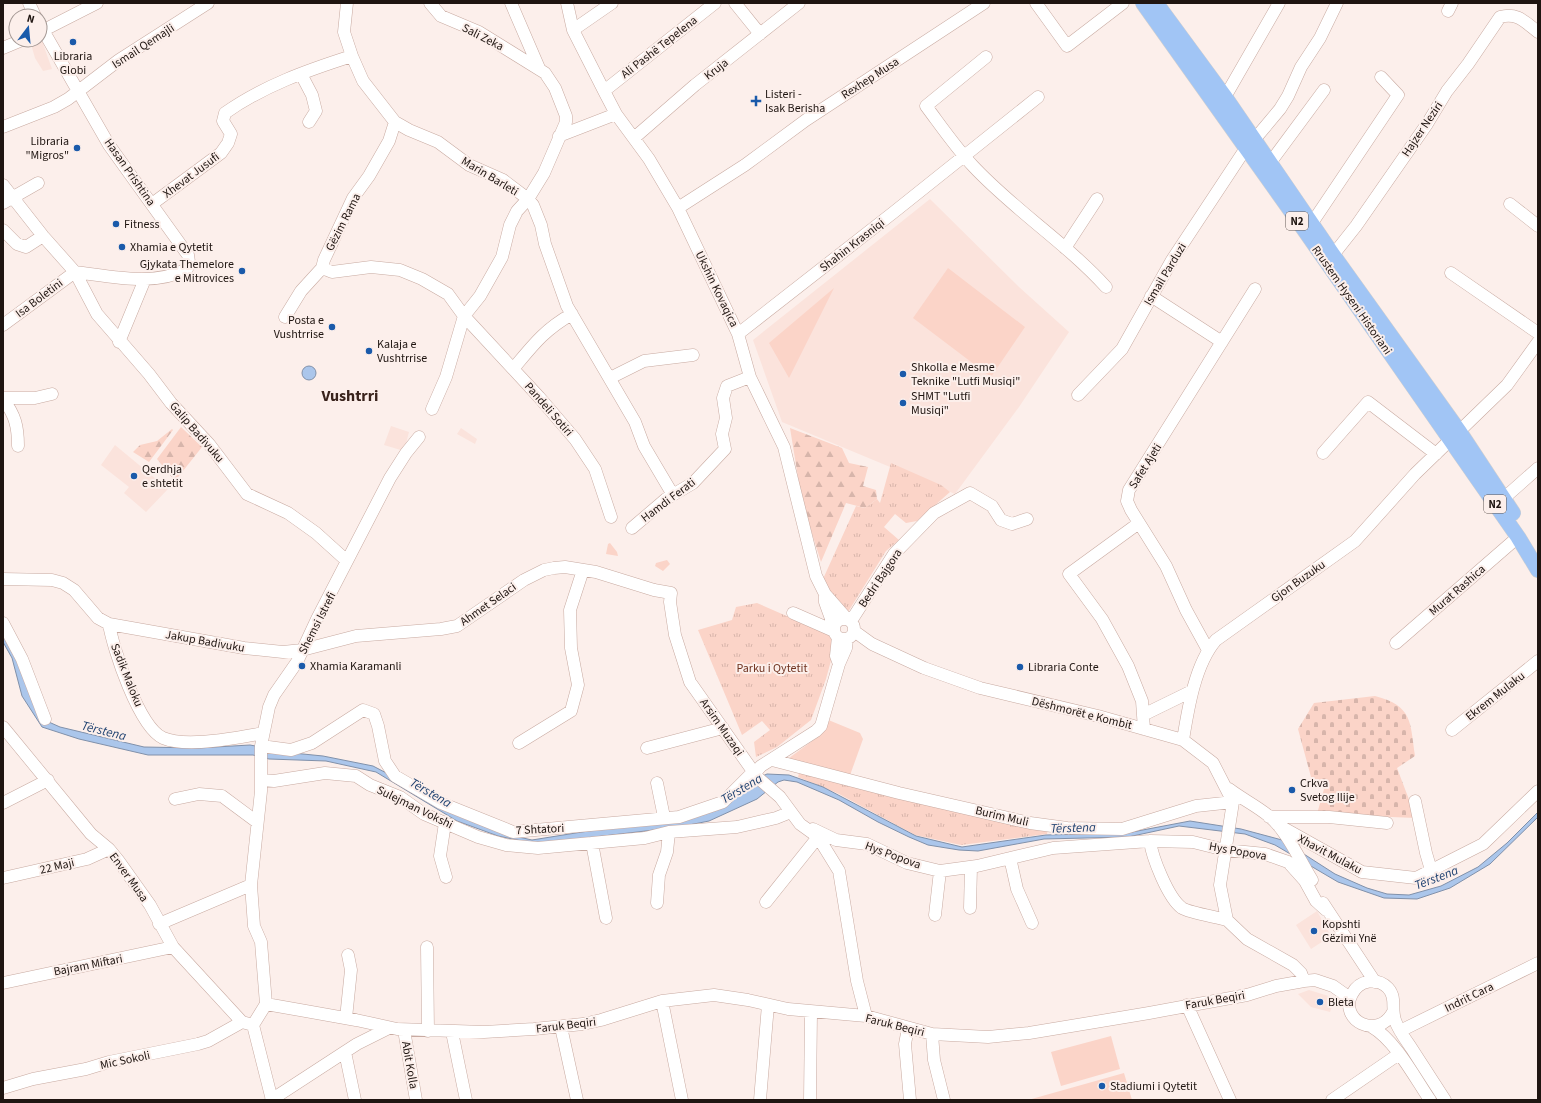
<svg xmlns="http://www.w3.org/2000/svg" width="1541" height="1103" viewBox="0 0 1541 1103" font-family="'Source Sans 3',sans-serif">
  <defs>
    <pattern id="forest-firs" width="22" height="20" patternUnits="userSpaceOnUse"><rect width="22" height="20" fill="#fbd4c8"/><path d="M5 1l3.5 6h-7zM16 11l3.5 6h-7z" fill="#d7b5ab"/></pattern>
    <pattern id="cemetery-stones" width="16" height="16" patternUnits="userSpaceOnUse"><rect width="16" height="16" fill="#fbd4c8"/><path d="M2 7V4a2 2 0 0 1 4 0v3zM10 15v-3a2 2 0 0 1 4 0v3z" fill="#d7b5ab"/></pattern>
    <pattern id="park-tufts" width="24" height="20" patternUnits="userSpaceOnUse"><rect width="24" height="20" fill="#fbd4c8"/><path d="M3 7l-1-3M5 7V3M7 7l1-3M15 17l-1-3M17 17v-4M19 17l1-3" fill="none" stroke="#d7b5ab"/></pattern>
  </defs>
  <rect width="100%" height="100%" fill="#fcefeb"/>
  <path fill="#fbe3dc" d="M42,41L52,69L43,71L35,58L31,44Z
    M930,199L1019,287L1069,332L1019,407L955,494L782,422L753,340Z
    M391,426L409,432L404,451L384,445Z
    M461,428L477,439L475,444L457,434Z
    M115,445L168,489L146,512L124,493L129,487L101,465Z
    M1317,911L1331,936L1311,949L1296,925Z
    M1309,990L1335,998L1330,1012L1311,1007L1298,994Z"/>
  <path fill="#fbd4c8" d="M948,268L1025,327L991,377L913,318Z
    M834,288L789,378L769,343Z
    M610,543L617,552L618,556L606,554L608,544Z
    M667,560L670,564L663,571L655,566L656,563Z
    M826,719L860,733L863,739L849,778L791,762L789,758L819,736Z
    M1111,1036L1120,1069L1061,1086L1051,1052Z
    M1124,1073L1132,1100H1028Z"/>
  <path fill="url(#forest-firs)" d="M181,427L202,447L175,481L157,459Z
    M790,428L842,448L849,463L868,467L863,486L876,490L877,499L865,508L846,503L821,562L802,502Z
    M172,429L173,430L149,462L133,452L140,445L157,441Z"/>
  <path fill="url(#cemetery-stones)" d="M1375,696C1413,706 1410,722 1415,756L1397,768L1416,818L1317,814L1324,789L1311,777L1298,729L1314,703Z"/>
  <path fill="url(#park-tufts)" d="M891,463L941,485L950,492L917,521L906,523L895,514L884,527L899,540L886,551L848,612L840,614L823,579L856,506L865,508L877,499L880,503Z
    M757,603L837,638L826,679L811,720L777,747L756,757L754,742L770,730L762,721L742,735L698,630L732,620L736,607Z
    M800,770L1049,826L1047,834L961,845L915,835L839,794L798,777Z"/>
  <path fill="#abc6eb" stroke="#8191aa" d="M302 373a7 7 0 1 1 14 0a7 7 0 1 1-14 0Z
    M3,628L42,719L60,727L144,747L198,748L250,745L293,753L323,756L373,766L501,833L532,840L713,811L753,784L758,778L767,774L789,775L823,787L916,836L962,847L1046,835L1127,833L1190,821L1241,829L1282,840L1335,874L1367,888L1387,894L1409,895L1441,886L1478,867L1507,843L1538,812V817L1490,864L1450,888L1417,899L1384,898L1338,882L1275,845L1245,834L1179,826L1128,837L1044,839L978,851L959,850L928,845L909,837L878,822L839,800L797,782L784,780L778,782L757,799L709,821L679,827L536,844L498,836L457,821L376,772L326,761L269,759L253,755H148L79,739L42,727L22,696L12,658L3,642Z"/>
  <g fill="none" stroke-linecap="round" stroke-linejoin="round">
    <g stroke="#c8aaa1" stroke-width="13">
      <path id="minor" d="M29,3L35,16
        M347,3L344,32L352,56L363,81L395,122L409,130L438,142L469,165L503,180L528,199L533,205L541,225L545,244L567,306L635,422L644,446L673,495
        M430,3L441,16L479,32L545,73L555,88L566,116V122L544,173L528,199L517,211L510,225L502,257L480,296L464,316L446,377L432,409
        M511,3L539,68
        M567,3L573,30L604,91L616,114L649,159L678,208L738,334L750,377L784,447L816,576L825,594L847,619
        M735,3L760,34
        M1036,3L1067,46L1123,3
        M1448,11L1452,3
        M40,25L109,145L188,255L189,262L187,269C154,287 110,276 75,272
        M573,30L612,3
        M40,32L97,3
        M3,48L22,40
        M986,57L926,106C941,126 956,148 973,166C1014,210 1066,243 1106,287
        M301,74L312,95L316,111L309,122
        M604,91L715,3
        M1225,97L1279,3
        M3,127L54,107L68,99L119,60L208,3
        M559,136L616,114
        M634,138L695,85L799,3
        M1254,140L1280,109L1288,96L1301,67L1320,38L1337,3
        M1270,163L1324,90
        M3,185L43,236L75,272L97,314L149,374L171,403L209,444L247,494L288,513L316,533L347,561
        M3,203L38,183
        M152,204L221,153L228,143L231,134L223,121L225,113C263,86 308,70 352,56
        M1510,204L1538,226
        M678,208L745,165L806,120L984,3
        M1312,223L1398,95L1381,77
        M3,230L17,244L26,247L43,236
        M1065,248L1097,199
        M1333,255L1356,226L1427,124L1447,91L1468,64L1500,17C1517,12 1525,22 1538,32
        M322,268L332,272L371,267L400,270L422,279L448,294L464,316L539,397L575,439L595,469L611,517
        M1451,273L1538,333
        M1151,296L1222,342
        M285,317L301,291L322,268L324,260L353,198L369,176L389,141L395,122
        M3,325L75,272
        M738,334L894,212L1038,97
        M119,342L145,279
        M513,369C533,345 544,330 572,314
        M610,378L644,361L693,355
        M1078,395L1122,349L1172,260L1246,148
        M3,398H35L52,394
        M3,399C15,415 18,426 18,446
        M1323,453L1368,402L1436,454
        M1503,499L1538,468
        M1139,523L1069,574L1102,619L1128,666L1142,701L1144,729
        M632,528L666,499L693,483L725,449L722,434L726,418L723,398L727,386L750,377
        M3,579L52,580L63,583L74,590L98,618L109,624L244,648L283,652L302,650L356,636L441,629L457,626L524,580L544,570L554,568L565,567L596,572L654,590L671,593L670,602L675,635L690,682L757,777L780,797L800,824L818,837L839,871L857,981L866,1016
        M825,594V602L834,627
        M793,613L834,631
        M834 629a10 10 0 1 1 20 0a10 10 0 1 1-20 0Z
        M851,621L894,554L934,513L970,493L992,506L1001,520L1012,524L1027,519
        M3,623L22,659L45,719
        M109,624C113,649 139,727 163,738C186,748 238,738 263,733
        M854,631L872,644L924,668L980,688L1098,716L1183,740L1213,763L1233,802L1220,885L1227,920L1247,939L1293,965L1301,973L1304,981
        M838,637L836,656L839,664
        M1396,643L1518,537
        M1208,650L1186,610L1166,566L1131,510L1127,501L1129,490L1255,289
        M1143,715L1192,691
        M3,727L91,834L109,849L118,860L150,905L173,947L242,1022L253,1025
        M1452,730L1538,661
        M1183,740C1188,709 1195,664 1216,640L1355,541L1415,474L1507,385L1538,342
        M519,743L571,711L578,685L571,648L570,610L583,570
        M261,746L291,750L312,743L363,710L374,714L378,726L385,761L395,776L441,803L513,832L679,817L723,802L753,772
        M647,748L723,728
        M772,760L899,793L1030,823L1067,828L1122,829L1196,806L1233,802
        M755,773L761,766L816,731L821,726L839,664L846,648L847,639
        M262,780L274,781L325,773L356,776L370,785L400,797L424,814L478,837L506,845L538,848L645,838L669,832L737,827L776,818L791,812
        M657,783L664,817
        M1229,789C1242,799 1257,806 1270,817C1287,831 1300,861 1312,880
        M175,799L199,794L222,796L257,822
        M1415,801L1426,853L1431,870
        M3,803L48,780
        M1269,817H1329L1387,823
        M445,823L440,856L446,877
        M1278,825L1362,872L1416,878L1483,844L1538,791
        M813,829L836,840L867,844L907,863L940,871L977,866L1053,848L1150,841L1193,842L1225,850L1265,854L1288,862L1305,881L1316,901L1326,910
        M1150,841C1152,857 1168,898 1182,908C1190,913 1217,917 1227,920
        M592,843L606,918
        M1010,858L1017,889L1032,923
        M3,878L87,859L109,849
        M766,902L818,837
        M657,903L659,875L667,852L669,832
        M1323,903L1375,982
        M970,908L971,867
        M935,915L940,871
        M159,924L251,885
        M427,947L428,1031
        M3,983L173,947
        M662,1001L682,1100
        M266,1004L356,1020L397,1029L484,1032L534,1029L583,1024L601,1020L662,1001L714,995L748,1000L788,1009L866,1016L932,1034L988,1037L1029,1033L1149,1013L1247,995L1276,986L1304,981L1315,980L1333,986L1350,998
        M1187,1005L1230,1100
        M1393,1012C1378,1041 1338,1020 1352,994C1359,980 1377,977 1388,988C1397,998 1391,1009 1395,1020C1398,1030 1406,1040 1412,1049C1423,1066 1434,1083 1445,1100
        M346,1018L351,970L348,955
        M561,1027L577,1100
        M1372,1027C1395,1040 1415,1078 1430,1100
        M908,1028L905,1044L910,1100
        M404,1030L416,1100
        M1400,1031L1538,963
        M452,1032L466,1100
        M932,1034L934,1060L944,1100
        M345,1052L355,1100
        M3,1088L33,1079L86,1069L109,1062L198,1044L208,1041L242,1022
        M271,1100L357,1044L389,1028
        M272,1100L253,1025L266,1004L261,942L254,926L251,885L261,791V746L269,707L274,695L297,662L317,619L390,478L406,453L419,437
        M760,1100L768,1005
        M810,1100L811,1012
        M1332,1100L1399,1054"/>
    </g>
    <g stroke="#d2d0cf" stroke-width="16">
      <path id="major" d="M1143,3L1303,228L1518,537L1538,570
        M1156,3L1225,97L1333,255L1459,431L1513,513"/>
    </g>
    <use href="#minor" stroke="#fff" stroke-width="12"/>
    <use href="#major" stroke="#a1c5f5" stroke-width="15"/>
  </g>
  <g fill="#1a5aaa" stroke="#fcefeb" stroke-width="1.5">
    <circle cx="73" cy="42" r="4"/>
    <path d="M754 95h4v4h4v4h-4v4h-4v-4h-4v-4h4z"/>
    <circle cx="77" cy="148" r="4"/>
    <circle cx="116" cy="224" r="4"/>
    <circle cx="122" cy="247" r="4"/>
    <circle cx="242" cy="271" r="4"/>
    <circle cx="332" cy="327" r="4"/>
    <circle cx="369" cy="351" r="4"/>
    <circle cx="903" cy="374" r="4"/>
    <circle cx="903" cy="403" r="4"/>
    <circle cx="134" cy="476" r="4"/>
    <circle cx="302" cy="666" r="4"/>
    <circle cx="1020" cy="667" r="4"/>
    <circle cx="1292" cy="790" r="4"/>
    <circle cx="1314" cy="931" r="4"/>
    <circle cx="1320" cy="1002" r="4"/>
    <circle cx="1102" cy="1086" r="4"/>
  </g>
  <g text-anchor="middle" stroke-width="4" stroke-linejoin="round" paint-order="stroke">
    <g fill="#fcefeb" stroke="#615652" stroke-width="1">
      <rect x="1286" y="212" width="22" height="18" rx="3"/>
      <rect x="1484" y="495" width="22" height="18" rx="3"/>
    </g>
    <g font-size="11" font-weight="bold" fill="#1f1511">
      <text x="1297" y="225">N2</text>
      <text x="1495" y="508">N2</text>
    </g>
    <g font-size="12" fill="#1f1511" stroke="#fcefeb">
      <text transform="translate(483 37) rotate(27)" y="4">Sali Zeka</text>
      <text transform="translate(143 46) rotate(-33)" y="4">Ismail Qemajli</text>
      <text transform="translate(659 47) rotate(-38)" y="4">Ali Pashë Tepelena</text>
      <text transform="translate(716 69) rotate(-38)" y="4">Kruja</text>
      <text transform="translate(870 78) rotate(-33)" y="4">Rexhep Musa</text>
      <text transform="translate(1422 129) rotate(-56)" y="4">Hajzer Neziri</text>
      <text transform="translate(130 172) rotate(55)" y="4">Hasan Prishtina</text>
      <text transform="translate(191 175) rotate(-37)" y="4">Xhevat Jusufi</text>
      <text transform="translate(490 176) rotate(31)" y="4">Marin Barleti</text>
      <text transform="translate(343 222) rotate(-63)" y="4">Gëzim Rama</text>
      <text transform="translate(852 245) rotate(-38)" y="4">Shahin Krasniqi</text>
      <text transform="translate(1165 274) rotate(-59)" y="4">Ismail Parduzi</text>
      <text transform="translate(717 289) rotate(64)" y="4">Ukshin Kovaqica</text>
      <text transform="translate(39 298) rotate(-37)" y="4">Isa Boletini</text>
      <text transform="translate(1352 300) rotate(55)" y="4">Rrustem Hyseni Historiani</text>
      <text transform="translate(549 409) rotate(49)" y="4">Pandeli Sotiri</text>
      <text transform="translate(197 432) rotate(49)" y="4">Galip Badivuku</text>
      <text transform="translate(1145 466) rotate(-58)" y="4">Safet Ajeti</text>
      <text transform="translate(668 500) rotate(-37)" y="4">Hamdi Ferati</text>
      <text transform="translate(880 578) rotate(-56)" y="4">Bedri Bajgora</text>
      <text transform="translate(1298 581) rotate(-35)" y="4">Gjon Buzuku</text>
      <text transform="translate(1457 590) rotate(-41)" y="4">Murat Rashica</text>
      <text transform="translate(488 604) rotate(-35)" y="4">Ahmet Selaci</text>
      <text transform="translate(317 623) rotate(-63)" y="4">Shemsi Istrefi</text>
      <text transform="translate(205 641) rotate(10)" y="4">Jakup Badivuku</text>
      <text transform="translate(127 675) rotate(68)" y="4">Sadik Maloku</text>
      <text transform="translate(1495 696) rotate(-38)" y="4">Ekrem Mulaku</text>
      <text transform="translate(1082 713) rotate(14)" y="4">Dëshmorët e Kombit</text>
      <text transform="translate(722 727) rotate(55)" y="4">Arsim Muzaqi</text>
      <text transform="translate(415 807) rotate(26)" y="4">Sulejman Vokshi</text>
      <text transform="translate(1002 816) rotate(13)" y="4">Burim Muli</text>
      <text transform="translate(540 829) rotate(-3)" y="4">7 Shtatori</text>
      <text transform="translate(1238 851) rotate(10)" y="4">Hys Popova</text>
      <text transform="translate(1330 854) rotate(28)" y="4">Xhavit Mulaku</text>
      <text transform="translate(893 855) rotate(20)" y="4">Hys Popova</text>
      <text transform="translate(57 866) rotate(-13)" y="4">22 Maji</text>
      <text transform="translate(129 877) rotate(54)" y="4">Enver Musa</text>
      <text transform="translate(88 965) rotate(-11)" y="4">Bajram Miftari</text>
      <text transform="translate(1469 997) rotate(-26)" y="4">Indrit Cara</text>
      <text transform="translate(1215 1000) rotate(-10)" y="4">Faruk Beqiri</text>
      <text transform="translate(566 1025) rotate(-7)" y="4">Faruk Beqiri</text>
      <text transform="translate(895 1025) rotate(14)" y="4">Faruk Beqiri</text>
      <text transform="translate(125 1060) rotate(-12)" y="4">Mic Sokoli</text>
      <text transform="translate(410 1065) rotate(80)" y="4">Abit Kolla</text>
    </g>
    <g font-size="12" fill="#1f1511" stroke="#fcefeb" text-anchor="start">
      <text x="73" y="60" text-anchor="middle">Libraria<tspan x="73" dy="14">Globi</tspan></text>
      <text x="765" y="98">Listeri -<tspan x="765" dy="14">Isak Berisha</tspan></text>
      <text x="69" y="145" text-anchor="end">Libraria<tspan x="69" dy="14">"Migros"</tspan></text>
      <text x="124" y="228">Fitness</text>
      <text x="130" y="251">Xhamia e Qytetit</text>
      <text x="234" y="268" text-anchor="end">Gjykata Themelore<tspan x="234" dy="14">e Mitrovices</tspan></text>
      <text x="324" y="324" text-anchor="end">Posta e<tspan x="324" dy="14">Vushtrrise</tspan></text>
      <text x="377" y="348">Kalaja e<tspan x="377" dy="14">Vushtrrise</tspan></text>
      <text x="911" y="371">Shkolla e Mesme<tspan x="911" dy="14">Teknike "Lutfi Musiqi"</tspan></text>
      <text x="911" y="400">SHMT "Lutfi<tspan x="911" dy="14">Musiqi"</tspan></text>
      <text x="142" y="473">Qerdhja<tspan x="142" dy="14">e shtetit</tspan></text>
      <text x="310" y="670">Xhamia Karamanli</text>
      <text x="1028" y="671">Libraria Conte</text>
      <text x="1300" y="787">Crkva<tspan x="1300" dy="14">Svetog Ilije</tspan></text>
      <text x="1322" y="928">Kopshti<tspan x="1322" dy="14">Gëzimi Ynë</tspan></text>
      <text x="1328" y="1006">Bleta</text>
      <text x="1110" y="1090">Stadiumi i Qytetit</text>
    </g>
    <g font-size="12" fill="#713522" stroke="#fcefeb">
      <text x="772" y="672">Parku i Qytetit</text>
    </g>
    <g font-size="13" font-style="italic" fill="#1f4271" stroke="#fcefeb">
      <text transform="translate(104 730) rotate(14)" y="5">Tërstena</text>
      <text transform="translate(741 788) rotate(-31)" y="5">Tërstena</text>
      <text transform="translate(431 792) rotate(30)" y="5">Tërstena</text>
      <text transform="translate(1073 827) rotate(-2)" y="5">Tërstena</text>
      <text transform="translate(1436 877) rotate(-21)" y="5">Tërstena</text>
    </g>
    <g font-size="16" font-weight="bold" fill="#39231c" stroke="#fcefeb">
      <text x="350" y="401">Vushtrri</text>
    </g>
  </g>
  <rect width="1541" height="1103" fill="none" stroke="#1f1511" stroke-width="8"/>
  <g transform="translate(28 28) rotate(16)"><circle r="19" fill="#fcefeb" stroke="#a49894"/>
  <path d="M0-3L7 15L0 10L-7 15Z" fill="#1a5aaa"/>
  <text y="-6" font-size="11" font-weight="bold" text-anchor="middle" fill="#1f1511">N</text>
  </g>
</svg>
